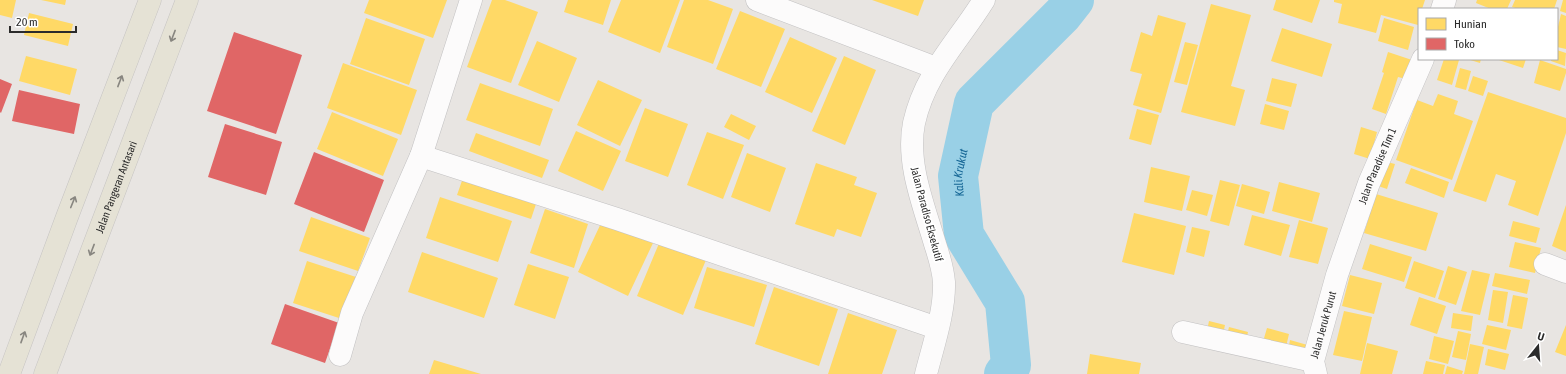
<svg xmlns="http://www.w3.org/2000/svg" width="1566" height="374" viewBox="0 0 1566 374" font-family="'Asap Condensed',sans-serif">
  <rect width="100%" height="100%" fill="#e8e5e2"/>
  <path fill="#ffd966" d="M0,0H16L12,18L0,15Z
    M41,0H66L65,5Z
    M369,0H447L433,38L364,13Z
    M492,0H505L538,12L511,83L467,67Z
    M568,0H611L603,25L564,12Z
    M621,0H680L660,53L608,32Z
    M684,0H708L733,9L713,64L667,47Z
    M872,0H924L918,16Z
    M1276,0H1320L1312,23L1273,10Z
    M1334,0H1425L1422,9H1419L1418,25L1381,15L1376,33L1338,23L1342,4L1334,2Z
    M1477,0H1511L1507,9H1491L1476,3Z
    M1515,0H1557L1554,9H1519L1512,7Z
    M1563,0H1566V13L1560,11Z
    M1211,4L1251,15L1231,86L1245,90L1235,126L1181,112Z
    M740,11L785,29L761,87L716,69Z
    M29,13L73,24L68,46L24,35Z
    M1561,14L1566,16V49L1557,47V31Z
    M1158,15L1186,23L1161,113L1133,105L1142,74L1130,71L1141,32L1152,36Z
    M366,18L425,39L409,85L350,64Z
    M1384,18L1414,27L1408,50L1378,41Z
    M1282,28L1332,44L1322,77L1271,61Z
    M790,37L837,58L812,113L765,92Z
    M537,41L577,58L559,102L518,85Z
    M1185,42L1198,45L1187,85L1174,82Z
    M1557,50L1566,53L1565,66L1551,61V59H1557Z
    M1388,52L1412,60L1406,79L1398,77L1386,114L1372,109L1384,73L1382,72Z
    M26,56L77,69L70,95L19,81Z
    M844,56L876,70L845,145L812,131Z
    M1444,59L1459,60L1452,85L1437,80Z
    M1467,59H1481L1480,63Z
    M1500,59H1526L1523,68L1499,60Z
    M1540,60L1566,69V73L1560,91L1534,83Z
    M343,63L417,90L401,135L327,108Z
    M1460,68L1471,71L1466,90L1455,87Z
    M1473,76L1488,81L1483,96L1468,91Z
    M1272,78L1297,84L1291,107L1266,101Z
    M598,80L642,100L620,146L577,125Z
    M480,83L553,109L540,146L466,120Z
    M1488,92L1566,118V133L1538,216L1508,205L1516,181L1496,174L1486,202L1453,191Z
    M1438,94L1458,101L1454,114L1473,121L1452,180L1396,160L1417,100L1433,106Z
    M1265,104L1289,111L1284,130L1260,124Z
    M645,108L688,124L668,177L625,161Z
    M1137,109L1159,115L1151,145L1129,139Z
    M332,112L398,139L383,176L317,149Z
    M731,114L756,126L749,140L724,127Z
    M1361,127L1377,132L1370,159L1354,154Z
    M576,131L621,151L603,191L558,171Z
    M707,132L744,145L723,199L687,185Z
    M476,133L549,160L542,178L469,151Z
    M747,153L786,168L770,212L731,197Z
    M1383,161L1395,164L1387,189L1375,185Z
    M816,163L857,177L854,185L877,193L861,237L837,229L834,237L795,224Z
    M1151,167L1190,176L1182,211L1144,202Z
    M1411,168L1449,182L1444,198L1405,183Z
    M464,175L538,198L531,219L457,195Z
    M1220,180L1240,185L1229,226L1210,221Z
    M1279,182L1320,193L1312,222L1272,211Z
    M1242,184L1270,192L1264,214L1236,206Z
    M1192,190L1213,195L1207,216L1186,210Z
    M1376,194L1438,213L1426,251L1364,233Z
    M440,197L512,221L498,262L426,238Z
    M1566,205V252L1552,246Z
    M545,209L588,224L574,268L530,253Z
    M1134,213L1186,226L1174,275L1122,262Z
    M1252,215L1290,225L1281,256L1244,245Z
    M311,217L370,238L358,271L299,251Z
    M603,219L653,243L628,296L578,272Z
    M1299,220L1328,228L1318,264L1289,257Z
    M1513,221L1540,228L1536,243L1509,236Z
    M1192,227L1210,231L1204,257L1186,252Z
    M660,241L706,260L683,315L637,296Z
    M1515,242L1541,248L1535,273L1509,267Z
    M1370,244L1412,257L1404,282L1362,269Z
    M422,252L498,278L484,318L408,292Z
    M307,261L356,277L342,319L293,303Z
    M1414,261L1444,271L1435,298L1405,288Z
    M528,264L569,277L555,319L514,305Z
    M1448,266L1467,272L1456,305L1438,299Z
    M707,267L767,285L754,327L694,308Z
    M1472,270L1490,274L1480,315L1461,311Z
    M1495,273L1530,280L1527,294L1492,286Z
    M1350,275L1382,283L1374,314L1342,306Z
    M774,287L838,309L819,366L755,344Z
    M1493,290L1508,292L1503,323L1488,320Z
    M1513,295L1528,298L1522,329L1507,326Z
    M1419,297L1446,306L1437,334L1410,325Z
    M1344,311L1372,317L1362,361L1333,355Z
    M848,313L897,330L882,374H828Z
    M1453,313L1473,316L1471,331L1451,328Z
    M1209,321L1225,325L1222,339L1206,336Z
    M1487,325L1511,330L1506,350L1482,344Z
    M1566,325V356L1555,352Z
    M1229,327L1248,332L1245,344L1226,339Z
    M1267,328L1289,334L1285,351L1262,345Z
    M1458,331L1471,334L1466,360L1452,357Z
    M1434,336L1454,341L1448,364L1429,359Z
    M1290,340L1311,346L1308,356L1288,350Z
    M1367,343L1398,351L1392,374H1360Z
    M1470,344L1484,347L1478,374H1464Z
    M1488,349L1509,354L1505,370L1485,365Z
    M1090,354L1141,363L1139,374H1087Z
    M434,360L481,374H429Z
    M1426,361L1445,365L1443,374H1423Z
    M1447,366L1463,371L1462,374H1445Z"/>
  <path fill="#e06666" d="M234,32L302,55L276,134L207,111Z
    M0,79L12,84L1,113L0,112Z
    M19,90L80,104L74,134L12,121Z
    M225,124L282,142L266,195L208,177Z
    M314,152L384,180L364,232L294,204Z
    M285,304L339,323L325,363L271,344Z"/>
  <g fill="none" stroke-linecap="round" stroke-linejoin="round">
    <path stroke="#99d0e6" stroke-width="40" id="s1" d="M1004,374L1011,365L1005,302L964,235L958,176L974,103L1063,14L1074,0"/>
    <g stroke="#c2c1c2" stroke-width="23">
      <g id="minor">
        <path d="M757,0L936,68"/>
        <path d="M1442,9L1445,0"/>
        <path d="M421,156L617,219L937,328"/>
        <path d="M1545,264L1566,272"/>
        <path d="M1183,332L1313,361"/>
        <path d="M340,355L352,313L421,156L471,0"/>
        <path d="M926,374C933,346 945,311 944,282C943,270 939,256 935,244C924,206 906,163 914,123C925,73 958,42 984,0"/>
        <path id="s2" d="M1316,374L1313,361L1337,275L1369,183L1423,59"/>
      </g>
    </g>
    <g stroke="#c5c3c2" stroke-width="23">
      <g id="primary">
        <path d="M9,374L67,217L150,0"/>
        <path id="s3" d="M45,374L187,0"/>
      </g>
    </g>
    <use href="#minor" stroke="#fcfbfb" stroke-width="22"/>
    <use href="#primary" stroke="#e5e2d5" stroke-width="22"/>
  </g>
  <defs><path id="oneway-shaft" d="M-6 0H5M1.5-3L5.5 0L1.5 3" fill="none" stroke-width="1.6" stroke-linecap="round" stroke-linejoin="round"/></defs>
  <g stroke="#888680">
    <use href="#oneway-shaft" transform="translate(173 36) rotate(111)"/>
    <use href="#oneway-shaft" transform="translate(120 81) rotate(-69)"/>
    <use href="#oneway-shaft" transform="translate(73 202) rotate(-68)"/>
    <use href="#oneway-shaft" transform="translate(92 250) rotate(111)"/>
    <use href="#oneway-shaft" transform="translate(23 337) rotate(-70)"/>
  </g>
  <g text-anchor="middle" stroke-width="4" stroke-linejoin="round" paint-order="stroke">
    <g font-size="11" fill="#2b2b2b" stroke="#fff">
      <text dy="4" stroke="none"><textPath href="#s2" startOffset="219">Jalan Paradise Tim 1</textPath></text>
      <text dy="4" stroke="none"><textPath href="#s3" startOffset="200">Jalan Pangeran Antasari</textPath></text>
      <text transform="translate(927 214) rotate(75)" y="4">Jalan Paradiso Eksekutif</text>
      <text dy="4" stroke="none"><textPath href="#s2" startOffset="51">Jalan Jeruk Purut</textPath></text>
    </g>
    <g font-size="12" font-style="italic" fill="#156695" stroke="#fff">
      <text dy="4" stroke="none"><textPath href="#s1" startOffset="216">Kali Krukut</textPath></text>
    </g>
  </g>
  <rect x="1418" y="8" width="140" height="52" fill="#ffffff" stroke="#aaaaaa"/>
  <rect x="1426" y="18" width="20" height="12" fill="#ffd966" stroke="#aaaaaa"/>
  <text x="1454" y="28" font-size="12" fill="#2b2b2b">Hunian</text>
  <rect x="1426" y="38" width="20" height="12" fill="#e06666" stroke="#aaaaaa"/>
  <text x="1454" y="48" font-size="12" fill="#2b2b2b">Toko</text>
  <g transform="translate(1538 346) rotate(17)" stroke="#ffffff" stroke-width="3" paint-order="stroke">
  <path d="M0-3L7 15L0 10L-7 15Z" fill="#2b2b2b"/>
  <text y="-6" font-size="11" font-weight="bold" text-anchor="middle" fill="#2b2b2b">U</text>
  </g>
  <path d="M10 26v6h66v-6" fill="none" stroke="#2b2b2b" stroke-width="2"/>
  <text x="16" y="26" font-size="12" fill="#2b2b2b" stroke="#ffffff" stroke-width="3" paint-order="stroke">20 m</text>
</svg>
